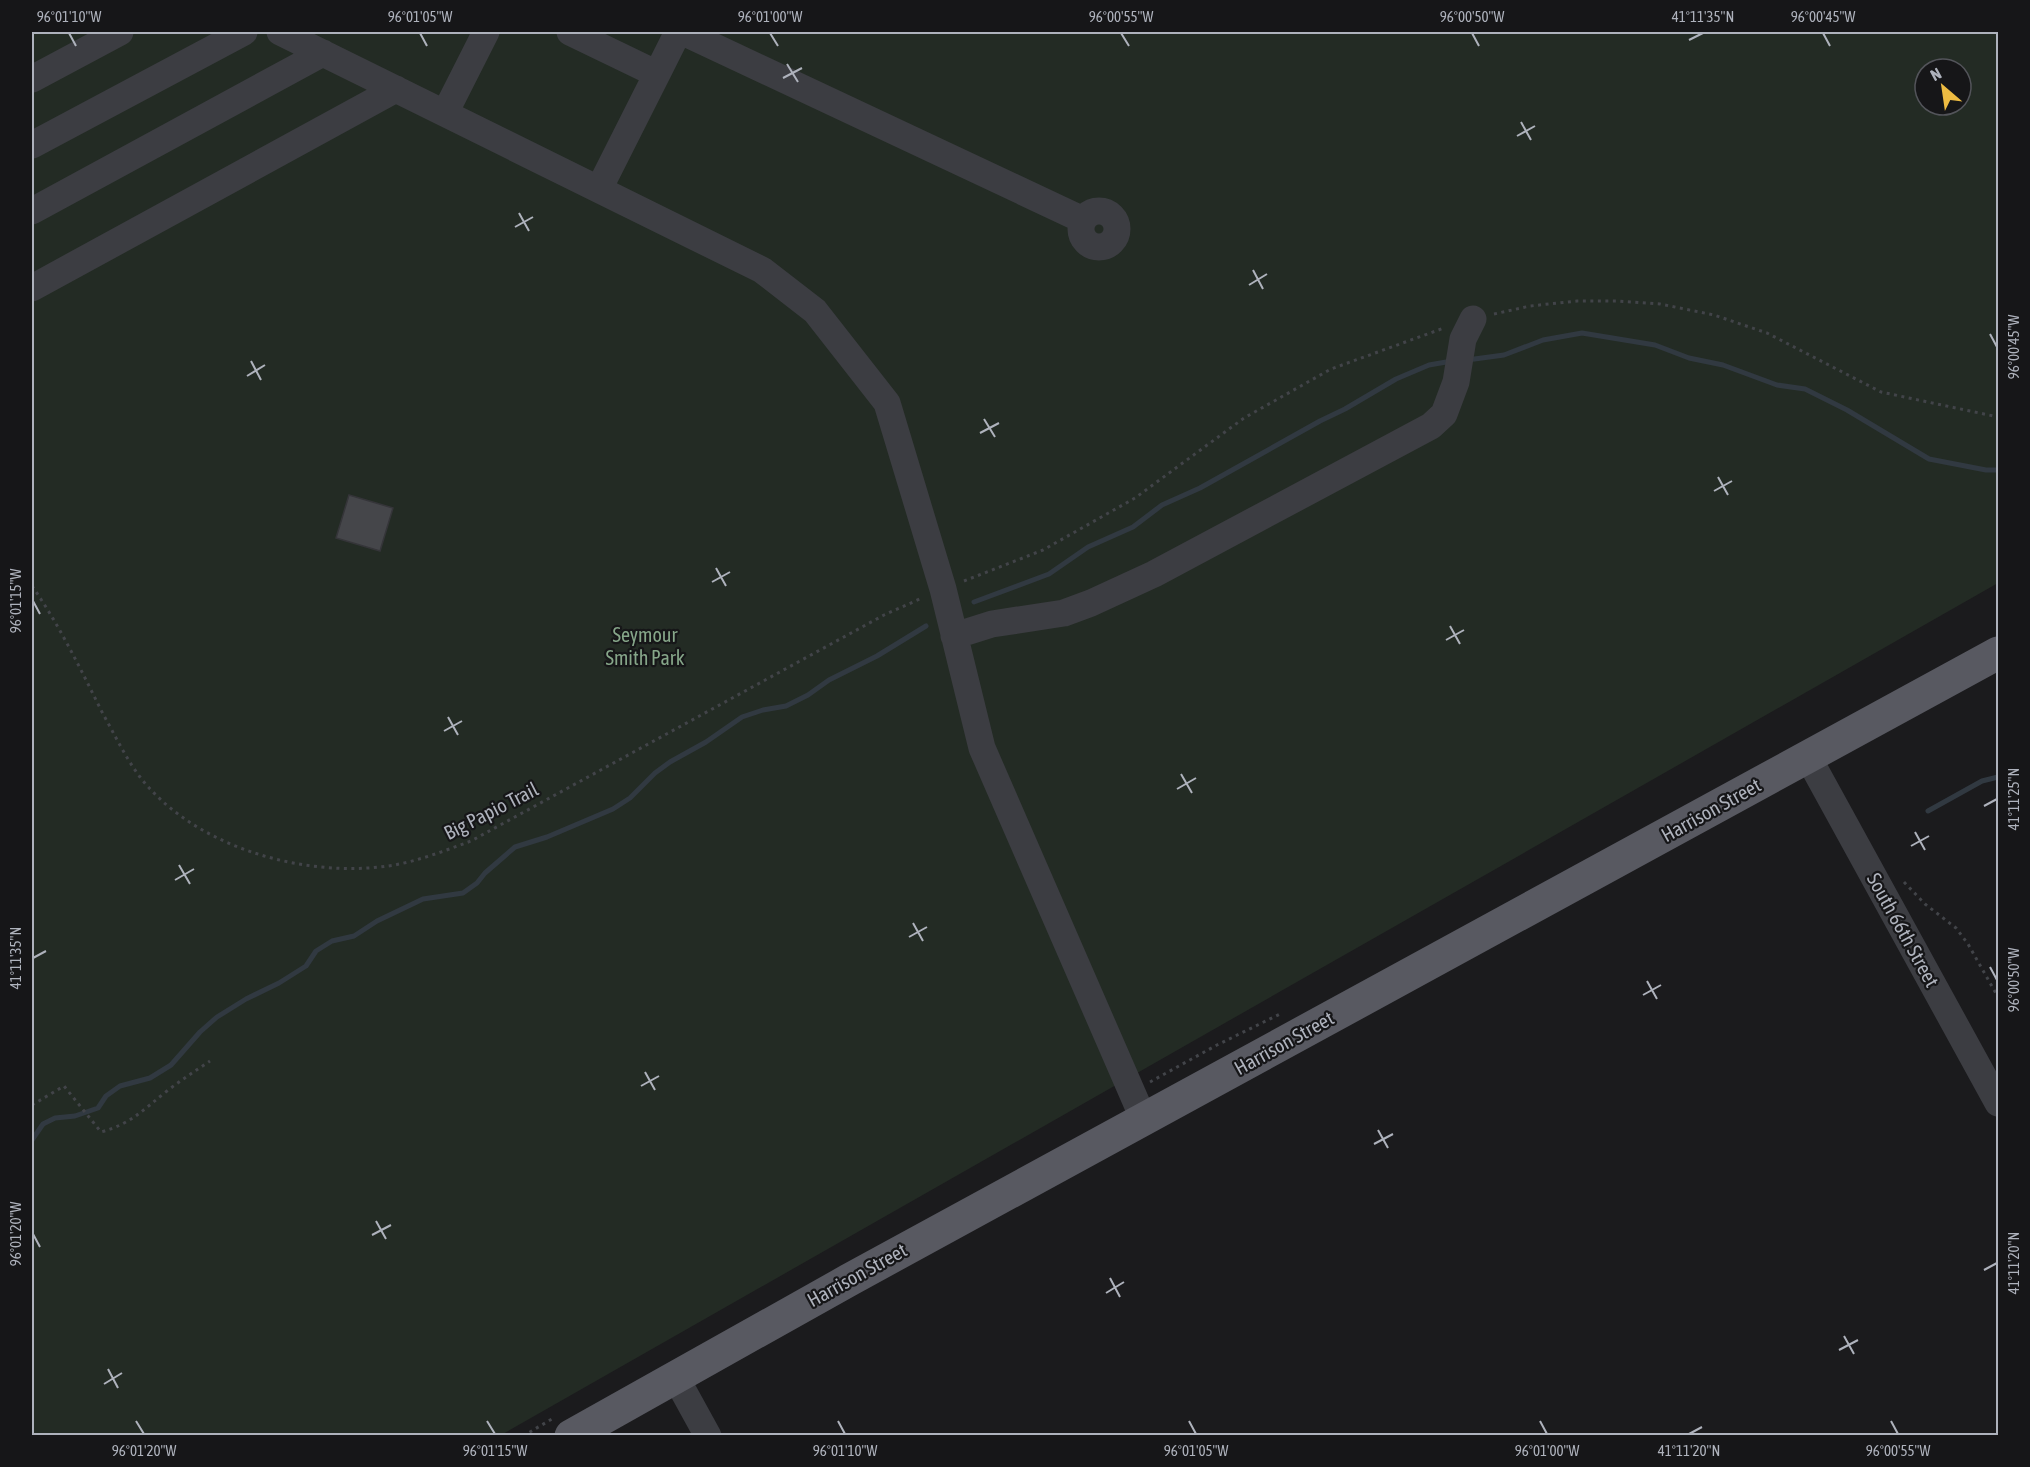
<svg xmlns="http://www.w3.org/2000/svg" width="2030" height="1467" viewBox="0 0 2030 1467" font-family="'Asap Condensed',sans-serif">
  <rect width="100%" height="100%" fill="#1b1b1d"/>
  <path fill="#232b24" fill-rule="evenodd" d="M32,32H1998V583L501,1435H32ZM1925,69H1961V105H1925Z"/>
  <g fill="none" stroke-linecap="round" stroke-linejoin="round">
    <path stroke="#313941" stroke-width="5" d="M1467,360L1504,355L1543,340L1582,333L1655,345L1689,358L1723,365L1777,385L1805,389L1847,410L1929,459L1986,470H1998
      M974,602L1049,574L1088,547L1133,527L1162,505L1200,488L1320,421L1345,409L1396,379L1429,365L1452,361
      M1928,811L1982,781L1998,777
      M32,1140L43,1124L55,1118L75,1116L98,1108L106,1096L120,1086L150,1078L171,1065L200,1032L217,1017L246,999L279,983L306,966L316,951L332,941L354,936L377,921L423,899L463,893L477,883L485,873L515,847L547,837L613,809L630,798L655,773L670,762L706,742L742,717L763,710L786,706L808,695L829,680L877,656L926,626"/>
  </g>
  <path fill="#45464a" stroke="#353539" stroke-width="1.5" d="M349,495L393,508L380,551L336,538Z"/>
  <g fill="none" stroke-linecap="round" stroke-linejoin="round">
    <path stroke="#424449" stroke-width="3" stroke-dasharray="3 4.5" stroke-linecap="butt" d="M1494,314L1530,306L1577,301H1618L1660,304L1714,315L1767,333L1881,392L1998,417
      M964,581L1043,550L1135,498L1244,418L1331,369L1444,328
      M32,586C60,626 81,670 103,714C115,735 125,757 140,777C194,847 303,878 388,866C416,862 444,851 471,841L884,615L922,598
      M1904,882L1925,904L1956,928L1968,944L1998,997
      M1150,1082L1217,1045L1280,1014
      M32,1105L64,1086L101,1132C131,1124 144,1109 167,1091C181,1080 195,1071 210,1061
      M523,1436L552,1419"/>
    <path stroke="#3c3d42" stroke-width="27" d="M280,32L762,270L815,311L887,403L943,589L982,748L1144,1120
      M570,32L657,74L599,189
      M683,32L1083,220
      M657,74L678,32
      M32,79L120,32
      M445,113L486,32
      M32,145L244,32
      M1081 229a18 18 0 1 1 36 0a18 18 0 1 1-36 0Z
      M32,211L323,53
      M32,288L396,89
      M954,636L992,624L1064,613L1091,603L1154,574L1431,426L1444,414L1456,382L1463,339L1473,319
      M1808,757L1998,1103
      M675,1376L708,1436"/>
    <path stroke="#585961" stroke-width="33" d="M571,1436L849,1280L1998,653"/>
  </g>
  <path fill="none" stroke="#aeb2bc" stroke-width="2" d="M69,33L76,46M420,33L427,46M770,33L778,46M1121,33L1129,46M1472,33L1479,46M1823,33L1830,46M1689,40L1703,33M787,64L798,82M783,78L802,68M1521,122L1531,140M1517,136L1535,126M519,213L529,231M515,227L533,217M1253,270L1263,289M1249,285L1267,274M1990,334L1997,347M251,361L261,380M247,376L265,365M984,419L995,437M980,433L999,423M1718,477L1728,495M1714,491L1732,481M716,568L726,586M712,582L730,572M33,601L40,614M1450,626L1460,644M1446,640L1464,630M448,717L458,735M444,731L462,721M1181,774L1192,793M1177,789L1196,778M1984,806L1997,799M1915,832L1925,850M1911,846L1929,836M179,865L190,884M175,880L194,869M913,923L923,941M909,937L927,927M33,958L46,951M1990,967L1997,980M1647,981L1657,999M1643,995L1661,985M645,1072L655,1090M641,1086L659,1076M1378,1130L1388,1148M1374,1144L1393,1134M376,1221L386,1239M33,1234L40,1247M372,1235L391,1225M1984,1270L1997,1263M1110,1278L1120,1297M1106,1293L1124,1282M1844,1336L1854,1354M1839,1350L1858,1340M108,1369L118,1388M104,1384L122,1373M136,1421L144,1434M487,1421L495,1434M838,1421L845,1434M1189,1421L1196,1434M1540,1421L1547,1434M1891,1421L1898,1434M1689,1434L1702,1427"/>
  <g text-anchor="middle" stroke-width="4.5" stroke-linejoin="round" paint-order="stroke">
    <g font-size="20" fill="#86a689" stroke="#161618">
      <text x="645" y="642">Seymour<tspan x="645" dy="23">Smith Park</tspan></text>
    </g>
    <g font-size="20" fill="#aeb2bc" stroke="#161618">
      <text transform="translate(1711 810) rotate(-29)" y="7">Harrison Street</text>
      <text transform="translate(491 811) rotate(-27)" y="7">Big Papio Trail</text>
      <text transform="translate(1903 930) rotate(61)" y="7">South 66th Street</text>
      <text transform="translate(1284 1043) rotate(-29)" y="7">Harrison Street</text>
      <text transform="translate(857 1275) rotate(-29)" y="7">Harrison Street</text>
    </g>
  </g>
  <rect width="2030" height="1467" fill="none" stroke="#161618" stroke-width="66"/>
  <g transform="translate(1943 87) rotate(331)"><circle r="28" fill="#161618" stroke="#53545a" stroke-width="1.5"/>
  <path d="M0-4.5L10 22L0 15L-10 22Z" fill="#eebc42"/>
  <text y="-9" font-size="16" font-weight="bold" text-anchor="middle" fill="#aeb2bc">N</text>
  </g>
  <rect x="33" y="33" width="1964" height="1401" fill="none" stroke="#aeb2bc" stroke-width="2"/>
  <g font-size="15" text-anchor="middle" fill="#aeb2bc">
    <text x="69" y="22">96°01'10"W</text>
    <text x="420" y="22">96°01'05"W</text>
    <text x="770" y="22">96°01'00"W</text>
    <text x="1121" y="22">96°00'55"W</text>
    <text x="1472" y="22">96°00'50"W</text>
    <text x="1703" y="22">41°11'35"N</text>
    <text x="1823" y="22">96°00'45"W</text>
    <text transform="translate(2014 347) rotate(-90)" y="5">96°00'45"W</text>
    <text transform="translate(16 601) rotate(-90)" y="5">96°01'15"W</text>
    <text transform="translate(2014 799) rotate(-90)" y="5">41°11'25"N</text>
    <text transform="translate(16 958) rotate(-90)" y="5">41°11'35"N</text>
    <text transform="translate(2014 980) rotate(-90)" y="5">96°00'50"W</text>
    <text transform="translate(16 1234) rotate(-90)" y="5">96°01'20"W</text>
    <text transform="translate(2014 1263) rotate(-90)" y="5">41°11'20"N</text>
    <text x="144" y="1456">96°01'20"W</text>
    <text x="495" y="1456">96°01'15"W</text>
    <text x="845" y="1456">96°01'10"W</text>
    <text x="1196" y="1456">96°01'05"W</text>
    <text x="1547" y="1456">96°01'00"W</text>
    <text x="1689" y="1456">41°11'20"N</text>
    <text x="1898" y="1456">96°00'55"W</text>
  </g>
</svg>
